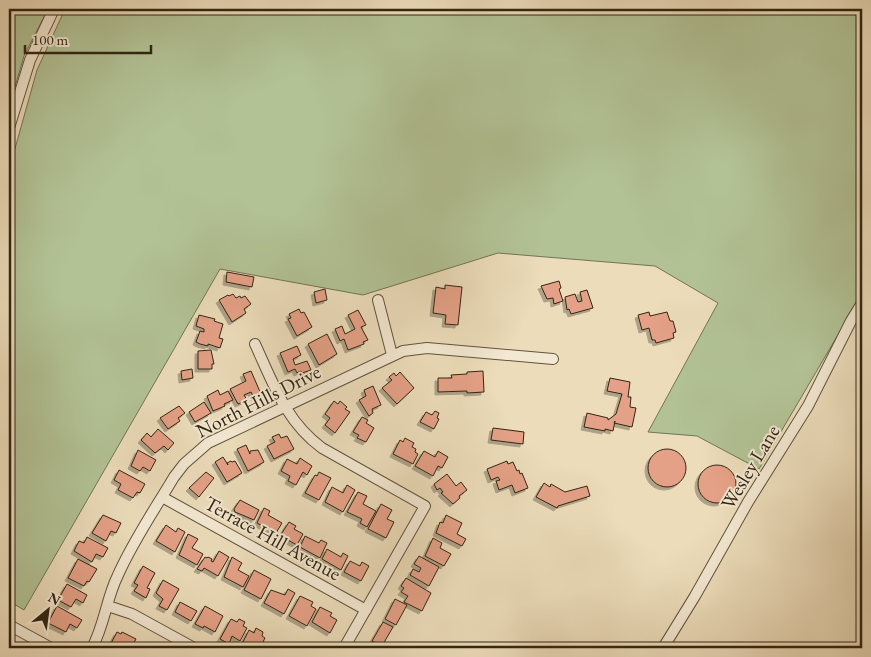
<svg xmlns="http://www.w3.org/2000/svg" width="871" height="657" viewBox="0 0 871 657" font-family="'EB Garamond',serif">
  <defs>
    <filter id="shadow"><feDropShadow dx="-3" dy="3" stdDeviation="0" flood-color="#0004"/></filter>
  </defs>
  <rect width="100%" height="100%" fill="#ecdcba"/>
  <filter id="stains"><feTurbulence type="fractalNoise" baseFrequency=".004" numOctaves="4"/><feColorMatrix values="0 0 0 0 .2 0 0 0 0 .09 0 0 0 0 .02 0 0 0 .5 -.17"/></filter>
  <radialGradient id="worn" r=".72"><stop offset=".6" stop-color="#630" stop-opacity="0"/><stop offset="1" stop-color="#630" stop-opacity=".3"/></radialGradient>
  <path fill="#b2c295" stroke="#727454" d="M9,9H48L24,56L9,107Z
    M65,9H862V294L759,469L697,436L648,432L718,303L655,266L498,253L363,295L220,269L24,610L9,601V170L37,70Z"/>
  <path fill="#e5a187" stroke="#322512" filter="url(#shadow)" d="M227,272L254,277L252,287L226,282Z
    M559,281L561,288L559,289L563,301L554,304L553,298L547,299L541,286Z
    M445,285L462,287L458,325L445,324L446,315L433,313L436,287L445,289Z
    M325,289L327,300L316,303L314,292Z
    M587,290L593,308L571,314L569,309L567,310L565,297L575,294L578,302L582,301L580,292Z
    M233,294L236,298L240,296L241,298L245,296L251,304L244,309L246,313L232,322L219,300L228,295L229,296Z
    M299,309L301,313L304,312L312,327L297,336L288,319L291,318L289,314Z
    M358,310L366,325L361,327L368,340L363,342L364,344L348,350L344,339L340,341L335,329L342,326L345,334L355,329L348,315Z
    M649,312L650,316L667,312L670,321H673L676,332L673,333L674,338L656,343L655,340H652L649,328L642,330L638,315Z
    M199,315L215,319L214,321L223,324L219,338L223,339L220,348L208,344V346L200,344L196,342L200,331L204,332V329L196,326Z
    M327,334L337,354L319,365L308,344Z
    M297,346L301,355L293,359L295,365L307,361L311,370L302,373L301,371L297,373L295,369L288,372L280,353Z
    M211,350L214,364H212V369H198V351Z
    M192,369L193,378L182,380L181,371Z
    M251,371L261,394L254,398L251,392L244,395L247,400L238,404L230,389L246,381L243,374Z
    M483,371L484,392L467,393V391L438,392V378H452L451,375L467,374V372Z
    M400,372L414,388L397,404L382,388L392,380L389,377L394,373L396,376Z
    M610,378L630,382L628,397H631L630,407L636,408L632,427L614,423L615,421L613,431L605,429V431L584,427L587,413L608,418V420L616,414L622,394L607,391Z
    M373,386L381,405L372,409L373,413L369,416L359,400L366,396L364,390Z
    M218,390L220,395L228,391L233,400L224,404L225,406L213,411L207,396Z
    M334,401L338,404L340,401L347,407L345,409L350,412L335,433L325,425L330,418L325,414Z
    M204,402L211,413L195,422L189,412Z
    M179,406L185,413L178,418L180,421L168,429L160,418Z
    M435,411L439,413L437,418L439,419L434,429L420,422L426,412L432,415Z
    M362,417L368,420L366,423L374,428L366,442L357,438L359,435L353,432Z
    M493,428L524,432L523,444L491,440Z
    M158,429L174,443L168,450L164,446L155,453L141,440L147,433L151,437Z
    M279,434L281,438L287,436L294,449L274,459L267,446L275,442L272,437Z
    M405,438L414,443L412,447L416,449L415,452L418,454L413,464L393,454L400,440L403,442Z
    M246,445L250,454V451L258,450L264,462L248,471L237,449Z
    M648 468a19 19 0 1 1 38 0a19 19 0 1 1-38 0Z
    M138,450L156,460L150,471L143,467L140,471L131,466Z
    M424,451L435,457L438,451L448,457L442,468L438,466L433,476L415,466Z
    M223,457L228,465L227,463L231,461L232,462L235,461L242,473L227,482L215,462Z
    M300,458L312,466L307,475L303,472L296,485L288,481L290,476L281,471L287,459L297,464Z
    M507,461L508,464L513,462L517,471L519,470L520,474L522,473L528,488L515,493L512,485L499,490L496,481L500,480L498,477L491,480L487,469Z
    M698 484a19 19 0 1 1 38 0a19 19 0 1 1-38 0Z
    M119,470L145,484L140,493L137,492L133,498L118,490L121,484L114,480Z
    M206,472L214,478L199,497L189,488Z
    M319,472L331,478L319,500L305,493L315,475L317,476Z
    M447,474L456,486L461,482L467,490L459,496L460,498L453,504L441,493L443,492L440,488L437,490L434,484Z
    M544,483L550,487L551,484L565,492L587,486L590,496L558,506L557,508L536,497Z
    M347,485L355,490L343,512L325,502L332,487L343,493Z
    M358,492L367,496L363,504L376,511L367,527L360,523L362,519L347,512Z
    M240,500L259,510L254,520L235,512L234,509Z
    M381,504L392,510L387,519L394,522L386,538L368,529Z
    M264,508L270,511L268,515L282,523L276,533L257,523Z
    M103,515L121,523L116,533L111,531L106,541L92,533Z
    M446,515L462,523L457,534L466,539L462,546L436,533L440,522L443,523Z
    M289,522L296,526L294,529L303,534L297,545L280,536Z
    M166,525L176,532L178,528L185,532L175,552L156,541Z
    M188,534L198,539L192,548L203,554L197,565L179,555Z
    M305,536L319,543L321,540L327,543L320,558L300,547Z
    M87,537L108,548L103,557L96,554L92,562L74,551L79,541L84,543Z
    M433,538L442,543L440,548L451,554L444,566L425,556Z
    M327,549L341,557L343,553L348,556L341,570L322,559Z
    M219,551L229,557L218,576L204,568L202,571L197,569L205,557L207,558L208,557L212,559L211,561L213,562Z
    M419,556L439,567L429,586L410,575L413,569L419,572L421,568L414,564Z
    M232,557L242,563L238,570L249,576L243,587L224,577Z
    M78,559L97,569L89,582L87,581L84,586L68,578Z
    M350,561L360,566L362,562L369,566L361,581L344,572Z
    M143,566L155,573L147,588L150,589L146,598L134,591L138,585L134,583Z
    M254,570L271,579L261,599L244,590Z
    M406,578L431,593L422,611L404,602L408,596L401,592L404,588L401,586Z
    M163,580L179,589L167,610L159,606L163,599L156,593Z
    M67,584L87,595L83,603L76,599L71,607L58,600Z
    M288,589L295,593L284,614L264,603L271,590L285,595Z
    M300,596L313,602L311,606L316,609L307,626L289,616Z
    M395,599L407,605L396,625L385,619Z
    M180,602L197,611L191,621L175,612Z
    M57,606L82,620L77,628L70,624L66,632L48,623Z
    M205,606L223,616L215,632L204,626L203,628L195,624Z
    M320,607L332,613L330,616L337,620L330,633L312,622Z
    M231,619L237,622L239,619L245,622L243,626L247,628L240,641L232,636L229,644L220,639Z
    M383,622L393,627L382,646L372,641Z
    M256,628L263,632L262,636L265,638L260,648H250L251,646L243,642L249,630L254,633Z
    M117,632L121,634L122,632L136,639L131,648L109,647Z
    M271,643L277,646L278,644L285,647L268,648Z"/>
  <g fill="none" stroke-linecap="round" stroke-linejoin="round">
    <g stroke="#60533c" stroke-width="12">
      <path id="street" d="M9,128L30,60L54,9
        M378,300L392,355
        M255,344C273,383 286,422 322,448L425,506L344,648
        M162,497L366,610
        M108,606L132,614L194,648
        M9,625L51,648
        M92,648C105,624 106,599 118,575C133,541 155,509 174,477L184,464L208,443L403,351L427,348L553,359
        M663,648L695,596L748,502L808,406L851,321L862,303"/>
    </g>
    <use href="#street" stroke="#f3e8d2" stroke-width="10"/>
  </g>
  <g text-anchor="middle" stroke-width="4" stroke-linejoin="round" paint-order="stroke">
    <g font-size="20" fill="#322512" stroke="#f3e8d2">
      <text transform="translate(258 401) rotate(-27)" y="7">North Hills Drive</text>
      <text transform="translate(750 467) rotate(-59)" y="7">Wesley Lane</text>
      <text transform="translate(273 538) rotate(29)" y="7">Terrace Hill Avenue</text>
    </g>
  </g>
  <rect width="871" height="657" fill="none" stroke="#ecdcba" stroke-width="30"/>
  <rect x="10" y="10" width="851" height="637" fill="none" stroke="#322512" stroke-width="2.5"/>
  <rect x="15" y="15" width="841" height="627" fill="none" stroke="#322512"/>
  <g transform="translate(48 610) rotate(29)" stroke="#f3e8d2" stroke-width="4" paint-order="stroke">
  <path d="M0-4L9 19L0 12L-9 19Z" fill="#322512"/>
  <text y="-8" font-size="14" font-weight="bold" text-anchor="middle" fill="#322512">N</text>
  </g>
  <path d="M25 45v8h126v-8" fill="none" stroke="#322512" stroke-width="2.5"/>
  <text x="32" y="45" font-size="15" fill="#322512" stroke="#f3e8d2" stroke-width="4" paint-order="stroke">100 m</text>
  <rect width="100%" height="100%" filter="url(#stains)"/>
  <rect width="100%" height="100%" fill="url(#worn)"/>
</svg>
